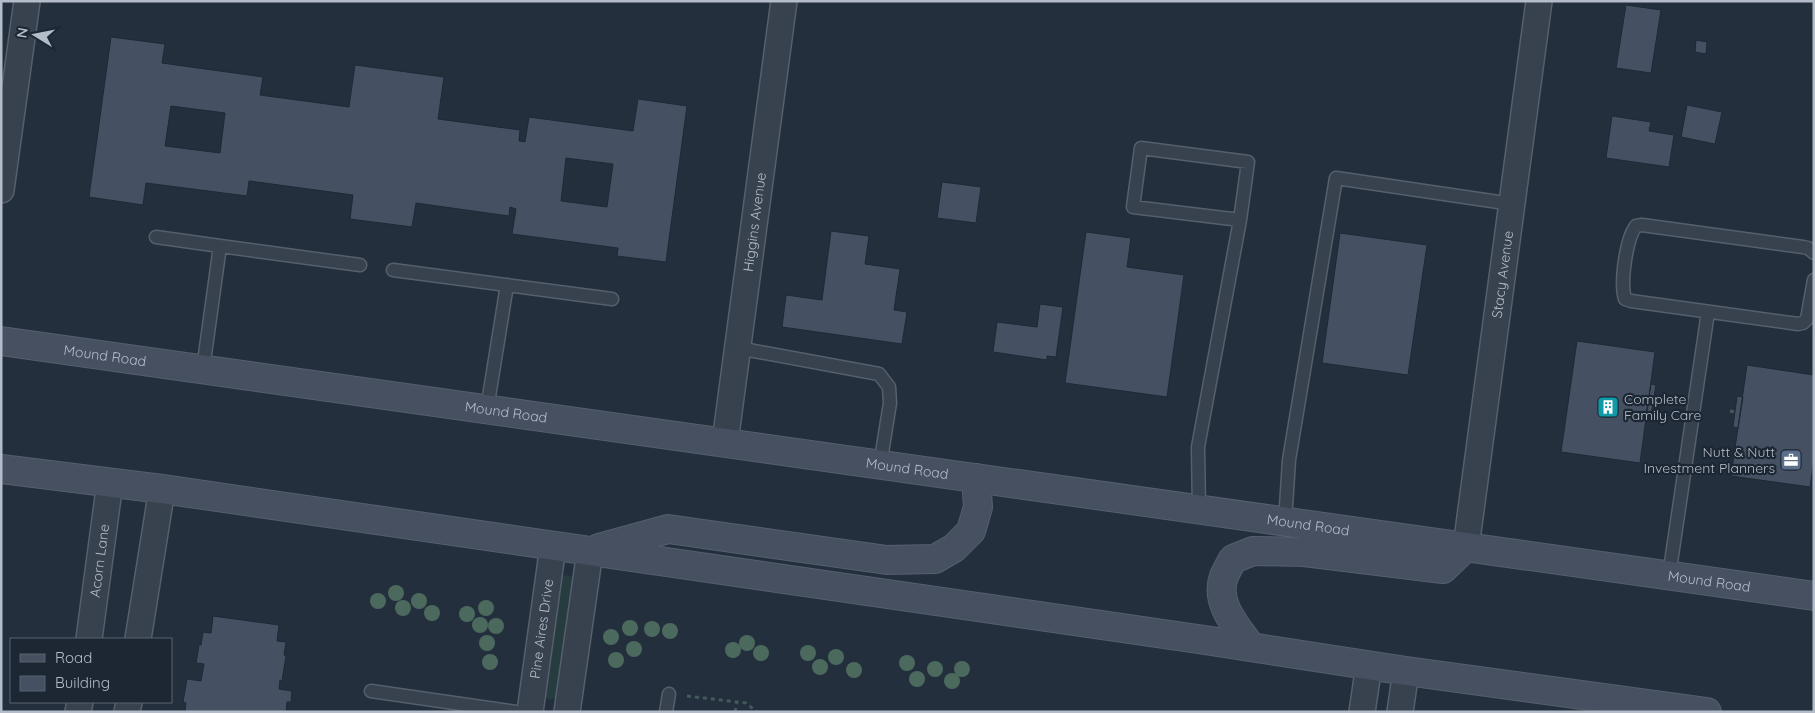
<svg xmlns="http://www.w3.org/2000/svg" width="1815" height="713" viewBox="0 0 1815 713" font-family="Quicksand,sans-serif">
  <rect width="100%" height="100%" fill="#242f3e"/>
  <path fill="#263c3f" d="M566,575L572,577L574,581L558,694L555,698L549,700L545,697L558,579L562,576Z"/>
  <path fill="#455162" stroke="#1f2835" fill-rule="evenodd" d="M1626,5L1661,10L1651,73L1616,68Z
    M111,37L165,44L162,63L263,77L260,95L349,107L355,65L444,77L438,119L520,130L519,141L525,142L529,117L633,131L638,99L687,106L666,262L617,256L618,248L512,234L516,209L510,207L509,216L416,203L412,227L350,219L353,195L249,181L247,196L146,183L143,205L89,197ZM171,106L225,113L220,153L165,146ZM566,158L613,164L607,207L561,201Z
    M1696,40L1707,42L1706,54L1695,52Z
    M1687,105L1722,112L1715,144L1681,137Z
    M1612,116L1651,122L1649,131L1674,135L1669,167L1606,158Z
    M942,182L981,187L976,223L937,218Z
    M831,231L869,236L865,264L900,269L894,310L907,312L902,344L782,327L786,295L822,300Z
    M1086,232L1131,238L1127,267L1184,275L1167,397L1065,383Z
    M1340,233L1427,245L1408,375L1322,363Z
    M1040,304L1063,307L1056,357L1047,356V360L993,352L997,322L1037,327Z
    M1577,341L1655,352L1640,463L1561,452Z
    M1747,365L1814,375V460L1810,487L1731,476Z
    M1651,384L1656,385L1651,416L1646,415Z
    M1737,396L1743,397L1738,428L1733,427Z
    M213,616L279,625L277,641L286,642L284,655L286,656L282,681L280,680L279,689L292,691L291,702H287L286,712H185L186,703L183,702L187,679L201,681L204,664L196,663L199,645H201L203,632L211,633Z"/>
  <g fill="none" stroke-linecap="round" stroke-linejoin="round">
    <g stroke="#565f6c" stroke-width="15">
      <path id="lane" d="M156,237L220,246
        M1814,253L1808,248L1803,247L1642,225L1636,226C1626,239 1620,283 1625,299L1631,301L1798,324L1803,323L1807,319L1814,280
        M393,270L612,299
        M738,348L879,374L889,387L890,403L880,465
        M203,369L220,246L360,265
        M487,409L507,285
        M1199,510L1198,447L1240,220L1248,162L1141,148L1133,207L1240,220
        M1285,522L1289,460L1336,178L1512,204
        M1669,576L1708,312
        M371,691L516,712
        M666,712L669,694"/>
    </g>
    <g stroke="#565f6c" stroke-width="28">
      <g id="street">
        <path d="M1,190L27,1"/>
        <path id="s1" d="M725,442L784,1"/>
        <path id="s2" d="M1466,547L1539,1"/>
        <path id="s3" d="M89,639L110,482"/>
        <path d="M138,639L162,489"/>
        <path d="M78,712L80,702"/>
        <path d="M127,712L129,702"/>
        <path id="s4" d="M530,712L553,546"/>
        <path d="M567,712L590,551"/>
        <path d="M1362,712L1369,665"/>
        <path d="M1400,712L1406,671"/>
      </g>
    </g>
    <g stroke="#565f6c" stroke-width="30">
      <g id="secondary">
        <path id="s5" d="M1,341L1814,596"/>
        <path d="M1,469L162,489L1198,639L1406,671L1707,712"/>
        <path d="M599,548L668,529L887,560L935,559L954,548L971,531L978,507L976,478"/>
        <path d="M1251,647C1237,627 1214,603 1224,576C1227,570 1230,564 1233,559L1253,551L1304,552L1443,569L1466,547"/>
      </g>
    </g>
    <path stroke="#44595c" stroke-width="3" stroke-dasharray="4 4" stroke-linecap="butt" d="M1654,399L1658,400
      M1730,411L1735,412
      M687,696L746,703L757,712
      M735,712L737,702"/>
    <use href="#lane" stroke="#38414e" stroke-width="12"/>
    <use href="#street" stroke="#38414e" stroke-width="25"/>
    <use href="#secondary" stroke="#465061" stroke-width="28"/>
  </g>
  <g fill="#4b6a5d">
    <circle cx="396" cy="593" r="8"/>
    <circle cx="378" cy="601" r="8"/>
    <circle cx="419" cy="601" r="8"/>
    <circle cx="403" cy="608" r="8"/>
    <circle cx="486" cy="608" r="8"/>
    <circle cx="432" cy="613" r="8"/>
    <circle cx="467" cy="614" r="8"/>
    <circle cx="480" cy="625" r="8"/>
    <circle cx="496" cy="626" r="8"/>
    <circle cx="630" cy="628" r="8"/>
    <circle cx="652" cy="629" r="8"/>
    <circle cx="670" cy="631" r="8"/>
    <circle cx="611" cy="637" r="8"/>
    <circle cx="487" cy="643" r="8"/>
    <circle cx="747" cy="643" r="8"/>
    <circle cx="634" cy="649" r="8"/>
    <circle cx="733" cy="650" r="8"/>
    <circle cx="761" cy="653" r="8"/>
    <circle cx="808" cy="653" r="8"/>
    <circle cx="836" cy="657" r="8"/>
    <circle cx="616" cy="660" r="8"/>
    <circle cx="490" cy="662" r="8"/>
    <circle cx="907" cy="663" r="8"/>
    <circle cx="820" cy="667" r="8"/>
    <circle cx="935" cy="669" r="8"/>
    <circle cx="962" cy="669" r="8"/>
    <circle cx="854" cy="670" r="8"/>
    <circle cx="917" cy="679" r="8"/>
    <circle cx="952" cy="681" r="8"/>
  </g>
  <defs>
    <g id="building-square" transform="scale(1.125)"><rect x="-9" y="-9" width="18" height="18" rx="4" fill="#0f9aa8" stroke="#1d2633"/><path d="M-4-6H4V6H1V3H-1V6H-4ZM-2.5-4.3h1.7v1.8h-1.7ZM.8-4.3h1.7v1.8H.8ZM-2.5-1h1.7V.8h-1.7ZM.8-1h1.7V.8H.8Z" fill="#fff"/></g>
    <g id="office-square" transform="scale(1.125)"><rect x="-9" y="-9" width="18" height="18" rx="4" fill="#5c6f8a" stroke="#1d2633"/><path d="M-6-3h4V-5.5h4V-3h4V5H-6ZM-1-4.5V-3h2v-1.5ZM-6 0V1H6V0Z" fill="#fff"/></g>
  </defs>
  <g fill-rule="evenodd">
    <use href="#building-square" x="1608" y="407"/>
    <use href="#office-square" x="1791" y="460"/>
  </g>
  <g text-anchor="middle" stroke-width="4.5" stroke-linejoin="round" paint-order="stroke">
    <g font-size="14" fill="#b4bcc9" stroke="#1d2633">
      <text dy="5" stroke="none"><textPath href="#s1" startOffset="222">Higgins Avenue</textPath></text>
      <text dy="5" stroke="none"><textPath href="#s2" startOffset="275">Stacy Avenue</textPath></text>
      <text dy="5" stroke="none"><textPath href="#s5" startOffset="105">Mound Road</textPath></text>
      <text dy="5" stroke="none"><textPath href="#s5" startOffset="510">Mound Road</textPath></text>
      <text dy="5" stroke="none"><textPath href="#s5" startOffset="915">Mound Road</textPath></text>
      <text dy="5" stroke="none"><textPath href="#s5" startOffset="1320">Mound Road</textPath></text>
      <text dy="5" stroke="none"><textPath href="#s3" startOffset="79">Acorn Lane</textPath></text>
      <text dy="5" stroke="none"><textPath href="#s5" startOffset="1725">Mound Road</textPath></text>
      <text dy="5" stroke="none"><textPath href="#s4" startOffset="84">Pine Aires Drive</textPath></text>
    </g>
    <g font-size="14" fill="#b4bcc9" stroke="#1d2633" text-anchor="start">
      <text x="1624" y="404">Complete<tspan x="1624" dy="16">Family Care</tspan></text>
      <text x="1775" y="457" text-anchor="end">Nutt &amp; Nutt<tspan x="1775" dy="16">Investment Planners</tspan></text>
    </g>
  </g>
  <rect width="1815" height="713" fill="none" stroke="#b4bcc9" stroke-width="5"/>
  <rect x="10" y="638" width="162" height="65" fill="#1d2633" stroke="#59626f"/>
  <rect x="20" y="654" width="25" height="8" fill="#465061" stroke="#59626f"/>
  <text x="55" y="663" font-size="15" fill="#b4bcc9">Road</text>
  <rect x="20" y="676" width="25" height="15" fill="#455162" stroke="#59626f"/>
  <text x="55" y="688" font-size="15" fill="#b4bcc9">Building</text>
  <g transform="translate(35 35) rotate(280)" stroke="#1d2633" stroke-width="4" paint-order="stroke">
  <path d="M0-4L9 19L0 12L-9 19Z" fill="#b4bcc9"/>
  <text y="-8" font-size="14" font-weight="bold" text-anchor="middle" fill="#b4bcc9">N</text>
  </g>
</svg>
